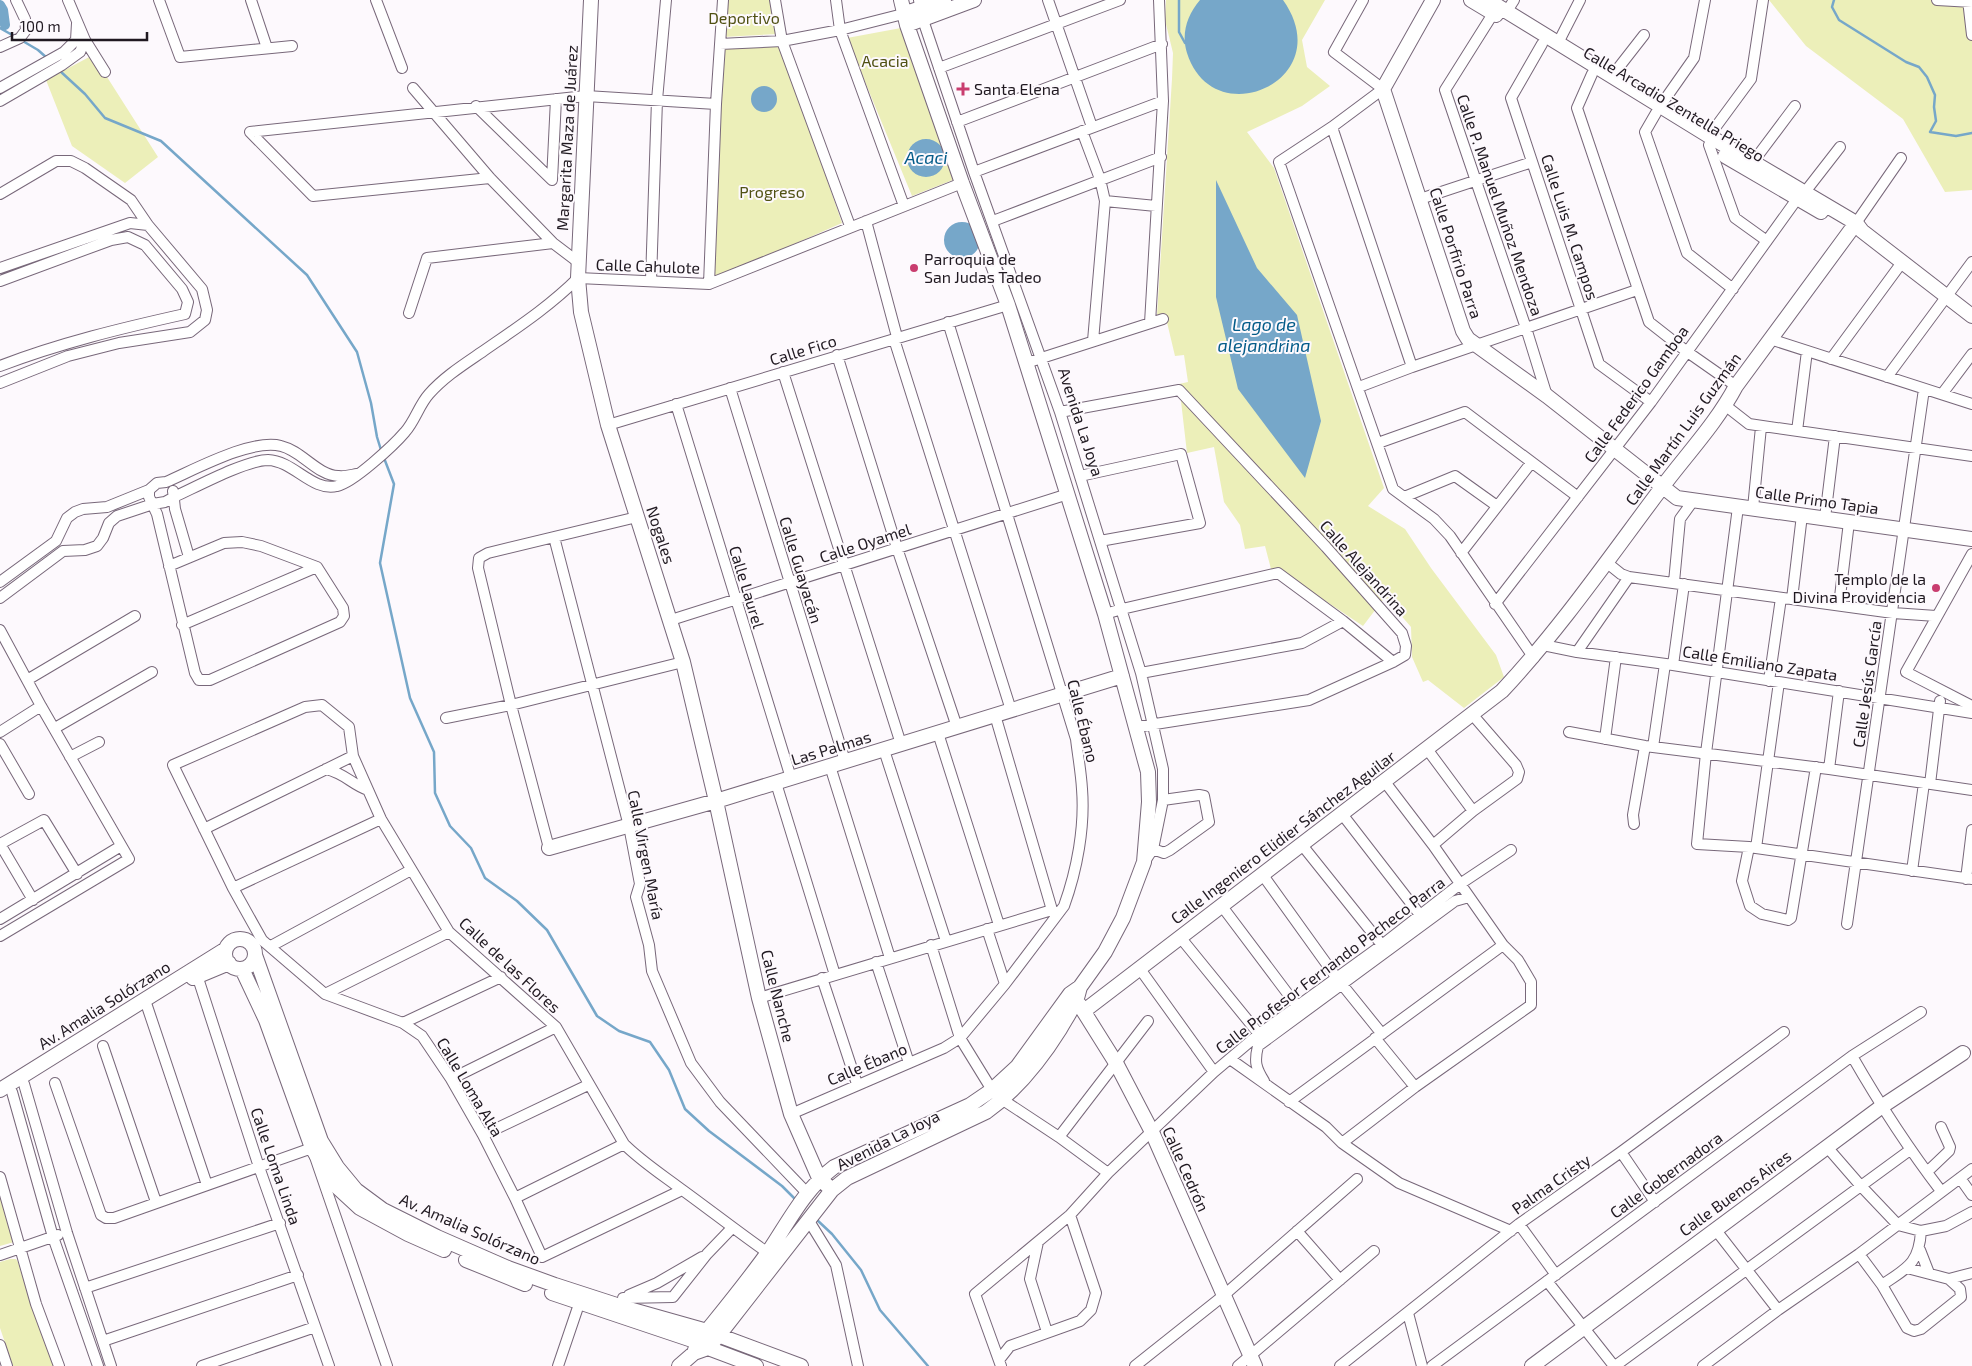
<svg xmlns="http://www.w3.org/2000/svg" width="1972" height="1366" viewBox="0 0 1972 1366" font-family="'Exo 2',sans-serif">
  <rect width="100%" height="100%" fill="#fdf9fd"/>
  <path fill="#ecefb9" d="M725,0H772L778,34L723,37Z
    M1166,0H1325L1302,40L1307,67L1330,86L1302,106L1247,132L1274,168L1384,488L1368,506L1405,529L1431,568L1496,655L1504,677L1464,708L1428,680L1423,682L1412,657L1411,627L1385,597L1363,626L1288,576L1271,569L1265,546L1245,549L1240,525L1224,502L1214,447L1187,453L1179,384L1188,382L1184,355L1175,356L1165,314L1157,315L1172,79L1173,53L1165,20Z
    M1769,0H1972V190L1945,192L1903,119L1806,46Z
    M901,28L958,178L912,196L847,38Z
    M781,46L842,223L710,281L724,47Z
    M93,55L158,157L125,183L72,146L46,80Z
    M0,1193L14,1242L0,1246Z
    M10,1259H16L18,1262L31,1305L55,1366H13L0,1328V1262Z"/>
  <path fill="#76a7c9" d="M1200,0H1283C1340,80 1213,136 1187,53C1181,34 1187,15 1200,0Z
    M751 99a13 13 0 1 1 26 0a13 13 0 1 1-26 0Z
    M907 158a19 19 0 1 1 38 0a19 19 0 1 1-38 0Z
    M1216,180L1257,268L1297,315L1321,421L1305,478L1238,389L1216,297Z
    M944 240a18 18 0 1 1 36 0a18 18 0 1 1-36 0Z"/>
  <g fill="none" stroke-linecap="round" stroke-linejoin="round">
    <path stroke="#76a7c9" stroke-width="2.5" d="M1179,0V32L1185,43
      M1834,0L1832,7L1839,20L1906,62L1919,67L1927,77L1935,95L1934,107L1936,121L1930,132L1956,136L1972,133
      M0,28L14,36
      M21,40L38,50L47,58
      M60,71L85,94L105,118L161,141L307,275L357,352L371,403L377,437L381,450
      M384,458L394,484L380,563L410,698L434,752L435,793L450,826L471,848L485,878L517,901L547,930L597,1016L619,1031L650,1042L669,1070L685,1109L709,1131L782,1186L796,1200
      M816,1219L832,1234L861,1270L880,1310L928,1366"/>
    <path stroke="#76a7c9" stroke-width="10" d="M0,5L3,10L5,25"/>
    <g stroke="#78687a" stroke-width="12">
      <path id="street" d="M68,0L85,40L105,72
        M159,0L180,57L292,46
        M251,0L267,48
        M376,0L402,68
        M775,0L782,41L850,226
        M836,0L840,30L904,206
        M919,0L923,20L974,172L1060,412L1141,673L1163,769V800L1153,849L1145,861
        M1048,0L1092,127
        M1363,0L1334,52L1383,89L1332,127L1279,162L1393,489L1434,519L1450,536L1534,658
        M1937,0L1972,2
        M1968,0L1972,35
        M1496,9L1445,90L1526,328L1547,396
        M1507,11L1514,0
        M1558,43L1580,0
        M720,44L782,41L840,30L903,14
        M1542,44L1511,98L1599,364L1651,402
        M0,47L20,38L26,30L25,19L16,0
        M939,68L1120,0
        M1592,74L1577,108L1649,322L1686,351L1736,386
        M1612,76L1644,35
        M0,88L64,52L76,40L77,23
        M413,88L490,178L553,243L578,262
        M0,101L62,65L80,52L85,40
        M1661,105L1694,58L1705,0
        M476,106L552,180
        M1656,113L1645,132L1687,253L1733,289
        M957,122L1162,44
        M1332,127L1412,367
        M1082,131L1100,179L1105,201L1093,341
        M250,132L586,96L716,104
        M250,132L313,196L490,178
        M1709,136L1751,79L1763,0
        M1709,145L1735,218L1767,241
        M1750,166L1795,106
        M974,172L1163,101
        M552,180L556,99
        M1805,192L1840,147
        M0,194L56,161H71L85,168L131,200L148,225L202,289L207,310L205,320L190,332L119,343L68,356L0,383
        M1420,199L1532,162
        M1105,201L1156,206
        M866,221L897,337
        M993,221L1161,157
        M1856,223L1901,158
        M0,268L130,223L148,225
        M651,280L657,100L666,0
        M0,281L111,240L128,237
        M709,284L716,104L723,0
        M409,313L427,258L553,243
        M1150,323L1163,101L1159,0
        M894,339L1011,710
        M1770,339L1972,404
        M837,355L897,548L957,727
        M1831,359L1903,261
        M1026,363L1163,319
        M0,366C60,343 122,328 185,314L188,302L182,289L145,245L128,237
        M783,372L901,744
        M1887,377L1972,262
        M1359,387L1412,367L1637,290
        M730,388L845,761
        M1942,394L1972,354
        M676,404L791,778
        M1726,406L1749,424L1972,456
        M1060,412L1179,390L1326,547L1402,633L1406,646L1405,655L1393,662L1309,700L1136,727
        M608,425L1008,305
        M1797,431L1807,351
        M1378,443L1465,412L1578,497
        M1080,476L1181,454L1200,523L1100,541
        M149,490V497L157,514L195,673L199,680H210L340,622L344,616L343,608L317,567L261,546L242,542L224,543L169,566
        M173,491L175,509L189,557
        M1404,497L1455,476L1497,506
        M1738,507L1706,753L1697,844L1749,847L1972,879
        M1753,508L1761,427
        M1825,518L1835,436
        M554,537L629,826L640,884L636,897L649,945L652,971L691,1063L720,1102L807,1193
        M1461,553L1531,463
        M1972,554L1906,672L1972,706
        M1606,562L1621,574L1629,577L1893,613L1936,616
        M0,582L56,541L67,518L75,512L83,509L107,507L149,490L157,483L166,482C194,470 252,438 281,446C302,451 317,475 338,476C344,477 351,475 357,474
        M1674,582L1680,519L1693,501
        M0,598L63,551L85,550L97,546L103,538L109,523L117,516L153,504L165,502L174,497C196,487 246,460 268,460C294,461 312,492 337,486C353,483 394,445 405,432C415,421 419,405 429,394C444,377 463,365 482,352C515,329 549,307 578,278L709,284L962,183
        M1792,599L1802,515
        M1495,604L1651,402L1797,199
        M1839,605L1849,522
        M1105,614L1122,609L1278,573L1343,621L1393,662
        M671,620L1068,494
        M182,625L317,567
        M0,630L41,706L129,859L0,936
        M1543,645L1577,652L1673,665L1972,713
        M1577,652L1629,577
        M1673,665L1684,584
        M1141,673L1302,643L1343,621
        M27,680L135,616
        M1769,681L1781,598
        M995,715L1052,910L1057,913
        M446,718L511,705L683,662
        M55,728L152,672
        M0,732L41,706
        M1569,732L1645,746L1829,769L1972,790
        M938,733L999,925
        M1605,739L1616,657
        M0,744L29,794
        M1653,747L1665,664
        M1427,749L1473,811
        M884,750L946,941
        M70,757L99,742
        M830,766L890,958
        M326,769C346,774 351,784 368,790
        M1829,769L1839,691
        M776,783L835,975
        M1930,784L1940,701
        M1342,814L1424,920
        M1634,824L1633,815L1645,746
        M204,829L353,756
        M0,844L44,820L77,874
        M0,844L33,900
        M1302,845L1386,950
        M1433,845L1473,811L1517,779L1519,772L1516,765L1471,713
        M1749,847L1742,881L1750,906L1762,914L1788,920L1791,918L1816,767
        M549,848L511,705L478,568L479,558L488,553L637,517
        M1756,848L1779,682
        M1153,849L1164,853L1170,850L1209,822L1204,796L1199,795L1163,800
        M1912,871L1924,783
        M1262,874L1336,977L1382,1034
        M1966,879L1972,830
        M233,888L381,819
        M1221,905L1300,1010
        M0,919L121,846
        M1847,924L1924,389
        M987,929L1005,984
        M1180,937L1263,1039
        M931,945L960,1038L992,1090
        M271,946L411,870
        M876,962L909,1063
        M1140,969L1214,1072
        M197,975L259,1167L329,1366
        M822,978L857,1084
        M325,994L449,932
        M759,998L1052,910
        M147,1006L207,1185
        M403,1023L501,977
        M1375,1038L1415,1087
        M103,1046L156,1202
        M1852,1056C1879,1103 1908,1148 1941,1191
        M1230,1059L1326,1127L1342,1143L1399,1183L1511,1231
        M451,1079L556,1027
        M1264,1081C1256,1068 1254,1062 1258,1046L1455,901L1469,897
        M55,1083L101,1215L106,1218H114L312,1148L387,1366
        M24,1084L67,1233L111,1366
        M12,1092L53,1237L98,1366
        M1003,1100L1059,1137L1108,1173
        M1289,1102L1503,945
        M791,1114L944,1048L960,1038L1005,984L1064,906C1077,870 1085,827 1082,789C1081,772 1078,756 1076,739L948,322
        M483,1135L588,1085
        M1059,1137L1148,1021
        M1342,1143L1415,1087L1531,1005V982L1518,960L1503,945L1433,845L1385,782
        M1827,1147L1860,1185L1898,1225L1921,1231
        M1621,1152L1655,1202
        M1927,1172L1949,1151L1950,1147L1941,1127
        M0,1177L36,1304L59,1366
        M1960,1178L1972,1195
        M682,1190L542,1257L515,1198L483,1135L451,1079L422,1036L403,1023L325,994L262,940L233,888L173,765L305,707L322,705L349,727L353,756L381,819L449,932L556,1027L624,1144C641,1161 661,1174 681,1189C710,1210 738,1232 768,1253
        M515,1198L624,1144
        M809,1221L836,1265L858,1366
        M1519,1224L1556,1275
        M1715,1229L1778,1310
        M1297,1231L1340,1280
        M1038,1242L1030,1279L1047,1332
        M1920,1250L1929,1273
        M1859,1254L1882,1285L1907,1328L1914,1331L1921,1329L1961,1297L1960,1289L1949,1279L1907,1268
        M0,1255L58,1235
        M1949,1279L1972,1273
        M1547,1281L1614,1366
        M1882,1285C1907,1268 1919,1264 1921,1231L1946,1226L1972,1212
        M85,1288L280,1223
        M629,1295L657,1283L702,1257
        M623,1298L673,1297L707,1254L732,1228
        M1408,1313L1422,1366
        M103,1341L298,1275
        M0,1345L7,1366
        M999,1360L1010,1346L1080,1321L1091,1310L1096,1293L1070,1215
        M202,1366L315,1327
        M558,1366L577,1310
        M1001,1366L975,1294L1070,1215L1108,1173L1214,1072L1259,1034L1382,945L1460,884L1511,850
        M1135,1366L1223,1296L1357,1179
        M1238,1366L1374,1251
        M1340,1366L1519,1224L1621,1152L1784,1032
        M1432,1366L1852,1056L1921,1012
        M1615,1366L1910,1150
        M1703,1366L1778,1310L1859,1254L1972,1169"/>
    </g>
    <g stroke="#78687a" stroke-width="16">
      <path id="secondary" d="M591,0L578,278L581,312L608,425L683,662L716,801L759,998L791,1114L819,1178L832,1190
        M1433,0L1383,89L1463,331L1468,339L1547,396L1677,498L1972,539
        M1471,0L1496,15
        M1488,0L1709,136L1856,223L1862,231L1972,316
        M903,14L944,0
        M907,25L974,0
        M1725,156L1821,212
        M549,848L716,801L1122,676
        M225 954a15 15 0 1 1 30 0a15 15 0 1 1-30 0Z
        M255,955L321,1141L337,1167L356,1190L383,1210L437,1237L508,1268L555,1285L629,1309L707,1331L801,1366
        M242,969L266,1020L312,1148L335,1185L360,1208L408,1234L444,1250
        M193,978L229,963
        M1079,1004L1116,1063L1152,1132L1255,1366
        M1084,1011L1502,691C1560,629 1609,558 1660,490C1685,456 1716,424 1736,386L1856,223
        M0,1090L226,949
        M466,1260L525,1284
        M552,1293L698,1342L708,1348L756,1366
        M694,1353L698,1342C722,1312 747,1282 769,1251C789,1221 805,1189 834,1167L970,1105L992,1090L1017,1067L1070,994L1080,987L1105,952L1123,918L1144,862L1149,802L1148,772L1105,614L1008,305L962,183L907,25L901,0
        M679,1366L694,1353L708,1348L719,1335L832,1190L847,1178L986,1112C1017,1090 1040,1061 1060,1029C1068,1015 1077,1003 1080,987
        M1532,1366L1881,1107L1963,1053"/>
    </g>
    <use href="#street" stroke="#fff" stroke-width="10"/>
    <use href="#secondary" stroke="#fff" stroke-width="14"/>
  </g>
  <g fill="#c93d6f" stroke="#fdf9fd" stroke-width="2">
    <path d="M960.5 81.5h5v5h5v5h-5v5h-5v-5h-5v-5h5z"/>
    <circle cx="914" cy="268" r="5"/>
    <circle cx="1936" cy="588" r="5"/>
  </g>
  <g text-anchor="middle" stroke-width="4" stroke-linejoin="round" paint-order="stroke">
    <g font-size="16" fill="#505113" stroke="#fdf9fd">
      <text x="744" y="24">Deportivo</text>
      <text x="885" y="67">Acacia</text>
      <text x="772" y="198">Progreso</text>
    </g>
    <g font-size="16" fill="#201921" stroke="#fdf9fd" text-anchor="start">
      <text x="974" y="95">Santa Elena</text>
      <text x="924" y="265">Parroquia de<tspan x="924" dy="18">San Judas Tadeo</tspan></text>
      <text x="1926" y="585" text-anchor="end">Templo de la<tspan x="1926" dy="18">Divina Providencia</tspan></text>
    </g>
    <g font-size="16" fill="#201921" stroke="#fdf9fd">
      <text transform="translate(1674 104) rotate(31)" y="6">Calle Arcadio Zentella Priego</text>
      <text transform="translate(567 138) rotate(-87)" y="6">Margarita Maza de Juárez</text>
      <text transform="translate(1500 205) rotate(71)" y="6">Calle P. Manuel Muñoz Mendoza</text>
      <text transform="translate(1570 227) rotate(72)" y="6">Calle Luis M. Campos</text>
      <text transform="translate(1456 253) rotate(72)" y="6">Calle Porfirio Parra</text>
      <text transform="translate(648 266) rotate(2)" y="6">Calle Cahulote</text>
      <text transform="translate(803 350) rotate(-17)" y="6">Calle Fico</text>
      <text transform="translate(1636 394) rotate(-54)" y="6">Calle Federico Gamboa</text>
      <text transform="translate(1081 422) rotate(72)" y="6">Avenida La Joya</text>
      <text transform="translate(1683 429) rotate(-54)" y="6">Calle Martín Luis Guzmán</text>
      <text transform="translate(1817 500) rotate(8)" y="6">Calle Primo Tapia</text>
      <text transform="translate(661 535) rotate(72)" y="6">Nogales</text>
      <text transform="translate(865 543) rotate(-18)" y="6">Calle Oyamel</text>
      <text transform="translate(1364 568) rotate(48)" y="6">Calle Alejandrina</text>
      <text transform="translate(801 570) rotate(73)" y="6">Calle Guayacán</text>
      <text transform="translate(747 587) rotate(73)" y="6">Calle Laurel</text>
      <text transform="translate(1760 663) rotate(9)" y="6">Calle Emiliano Zapata</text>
      <text transform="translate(1867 684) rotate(-82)" y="6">Calle Jesús García</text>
      <text transform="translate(1083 721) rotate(76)" y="6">Calle Ébano</text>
      <text transform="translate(831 748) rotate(-17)" y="6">Las Palmas</text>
      <text transform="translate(1283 837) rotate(-37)" y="6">Calle Ingeniero Elidier Sánchez Aguilar</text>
      <text transform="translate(646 855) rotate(79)" y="6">Calle Virgen María</text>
      <text transform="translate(510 965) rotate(43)" y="6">Calle de las Flores</text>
      <text transform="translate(1330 965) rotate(-37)" y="6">Calle Profesor Fernando Pacheco Parra</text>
      <text transform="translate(778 996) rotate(76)" y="6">Calle Nanche</text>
      <text transform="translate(104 1005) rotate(-32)" y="6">Av. Amalia Solórzano</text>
      <text transform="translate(867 1064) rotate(-23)" y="6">Calle Ébano</text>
      <text transform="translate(470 1087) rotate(59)" y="6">Calle Loma Alta</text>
      <text transform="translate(888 1140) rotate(-27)" y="6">Avenida La Joya</text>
      <text transform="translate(276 1166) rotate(71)" y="6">Calle Loma Linda</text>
      <text transform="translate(1186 1169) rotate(66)" y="6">Calle Cedrón</text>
      <text transform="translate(1666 1175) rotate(-36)" y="6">Calle Gobernadora</text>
      <text transform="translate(1551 1184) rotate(-35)" y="6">Palma Cristy</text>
      <text transform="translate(1735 1193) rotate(-36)" y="6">Calle Buenos Aires</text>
      <text transform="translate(470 1229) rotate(24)" y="6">Av. Amalia Solórzano</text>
    </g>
    <g font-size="18" font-style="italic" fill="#045c89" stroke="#fdf9fd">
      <text x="926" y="164">Acaci</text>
      <text x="1264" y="331">Lago de<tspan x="1264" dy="21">alejandrina</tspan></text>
    </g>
  </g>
  <path d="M12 32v8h135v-8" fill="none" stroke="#201921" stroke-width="2.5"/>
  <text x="20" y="32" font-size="15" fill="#201921" stroke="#fdf9fd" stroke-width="4" paint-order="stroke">100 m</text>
</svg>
